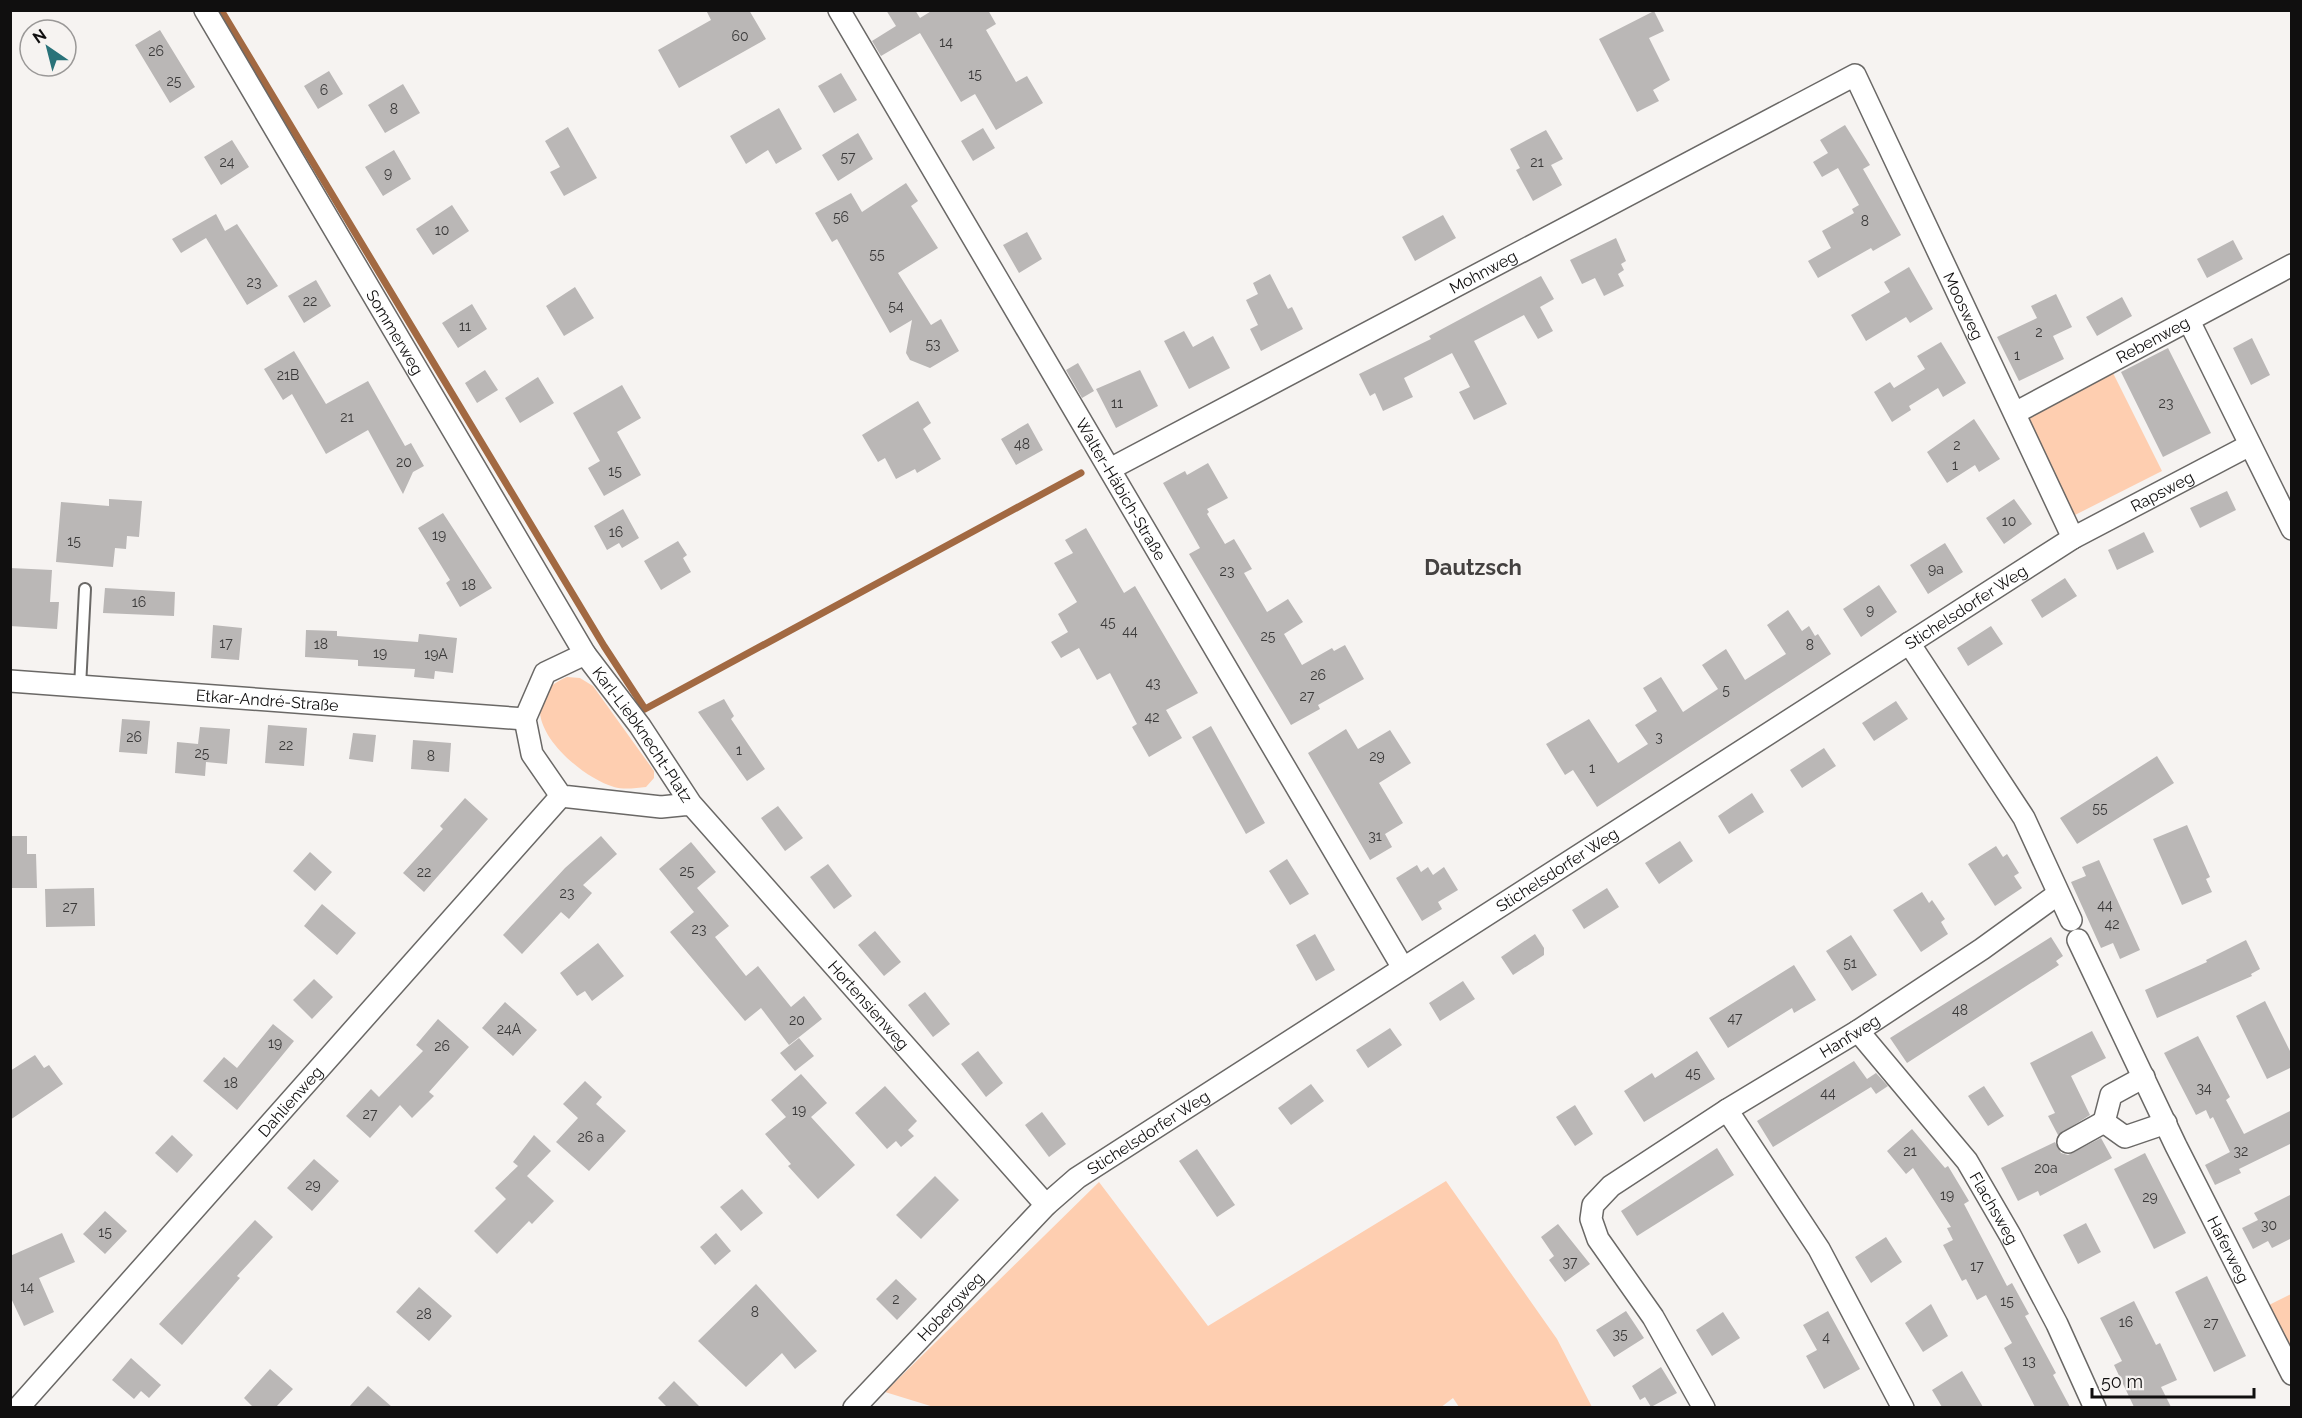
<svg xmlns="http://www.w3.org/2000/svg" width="2302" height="1418" viewBox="0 0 2302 1418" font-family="Raleway,sans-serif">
  <rect width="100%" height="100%" fill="#f6f3f1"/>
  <path fill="#feceb0" d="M2113,373L2162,471L2075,515L2026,417Z
    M567,677L580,678L593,686L654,771V778L646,787C636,788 624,790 614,787C573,775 500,705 567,677Z
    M1446,1181L1557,1339L1592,1407H1459L1453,1398L1440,1408H937L885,1392L1099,1182L1208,1326Z
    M2291,1294V1350L2269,1305Z"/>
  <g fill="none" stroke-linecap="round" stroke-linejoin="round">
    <path stroke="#a26942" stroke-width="7" d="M221,10L604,646L645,709L1081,473"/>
  </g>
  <path fill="#bab7b6" d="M706,10H749L766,39L679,88L658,50L711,20Z
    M886,10H915L920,18L933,10H988L996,24L986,30L1016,82L1027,76L1043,103L996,130L975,94L961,102L920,33L881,56L872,41L896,26Z
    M1654,11L1664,31L1649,38L1670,80L1653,90L1659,101L1637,112L1599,39Z
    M160,30L195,87L170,103L135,45Z
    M329,71L343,94L318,109L304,86Z
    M841,73L857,100L834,113L818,86Z
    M403,84L420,113L385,133L368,105Z
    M779,108L802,149L776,164L768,150L746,164L730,136Z
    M1845,125L1870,165L1863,169L1901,235L1873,251L1871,248L1818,278L1808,261L1831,248L1822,231L1854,213L1852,209L1859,205L1838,168L1822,177L1813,162L1828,153L1820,140Z
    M568,127L597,178L564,196L550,172L560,167L545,141Z
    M983,128L995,148L973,161L961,141Z
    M1546,130L1563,159L1551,165L1562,185L1533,201L1516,170L1520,168L1510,149Z
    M858,133L873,159L838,181L822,155Z
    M232,140L249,167L221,185L204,157Z
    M394,150L411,179L383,196L365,167Z
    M906,183L918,201L911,206L938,248L898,273L931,325L941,319L959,351L930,368L910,360L906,353L912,320L890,333L837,239L832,242L815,213L851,193L862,212Z
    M452,205L469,231L433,255L416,229Z
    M216,214L225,231L237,224L278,286L247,305L206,238L181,253L172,239Z
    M1443,215L1456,238L1415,261L1402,237Z
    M1027,232L1042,259L1019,273L1003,245Z
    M1616,238L1626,261L1621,264L1624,270L1618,274L1624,286L1604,296L1595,278L1582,284L1570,260Z
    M2233,240L2243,259L2207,278L2197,259Z
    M1909,267L1933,309L1910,323L1906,317L1866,341L1851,315L1890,292L1884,282Z
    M1270,274L1288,309L1292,307L1303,329L1261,351L1250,329L1258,325L1246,300L1258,294L1253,283Z
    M1541,276L1554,299L1540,307L1553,331L1538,339L1524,315L1474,341L1507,404L1474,420L1459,392L1470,387L1452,353L1404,378L1413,397L1383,411L1375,393L1370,396L1359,374L1431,339L1429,336Z
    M316,280L331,306L304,323L288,296Z
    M575,287L594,318L564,336L546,306Z
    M2056,294L2072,327L2053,336L2064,359L2019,381L1997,337L2037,318L2031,306Z
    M2122,297L2132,316L2097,336L2086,317Z
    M472,304L487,329L458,348L442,323Z
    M1184,331L1193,347L1213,336L1230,368L1189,389L1164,341Z
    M2252,338L2270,375L2251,385L2233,348Z
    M1941,342L1966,383L1943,397L1938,388L1909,406L1911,410L1892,422L1874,392L1890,382L1894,388L1925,369L1917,356Z
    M2168,348L2211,433L2163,457L2121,372Z
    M294,351L326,404L368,381L405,446L411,443L424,466L413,472L403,494L368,430L326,454L292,394L283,400L264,369Z
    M1078,363L1094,391L1082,398L1066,370Z
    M485,370L498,390L477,403L465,383Z
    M1140,370L1158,406L1116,428L1096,389Z
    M538,377L554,403L520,423L505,398Z
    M622,385L641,418L617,432L641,475L604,496L588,468L600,461L573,413Z
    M918,401L931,423L923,429L941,459L917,473L915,469L896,479L885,458L878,462L862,435Z
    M1974,419L2000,459L1979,472L1975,465L1947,483L1927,452Z
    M1028,423L1043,450L1016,465L1001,439Z
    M1208,463L1228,498L1207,509L1209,512L1207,514L1225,544L1234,539L1252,569L1244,573L1267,612L1288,599L1303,622L1284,634L1302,665L1332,648L1334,651L1345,645L1364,679L1318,705L1320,709L1291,725L1189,554L1200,548L1163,483L1185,471L1187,475Z
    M2227,491L2236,510L2200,528L2190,508Z
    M109,499L142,501L139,537L127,536L126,549L115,548L113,567L56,562L61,502L109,506Z
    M2014,499L2032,524L2004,544L1986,518Z
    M623,509L639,538L622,548L619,543L607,550L594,526Z
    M443,513L492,588L460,607L446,583L450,580L418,528Z
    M1086,528L1124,593L1135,586L1198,693L1166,710L1182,738L1149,757L1132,727L1137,724L1110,673L1097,680L1079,648L1061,658L1051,642L1068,632L1058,614L1077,602L1054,563L1073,553L1065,540Z
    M2144,532L2154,552L2117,570L2108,550Z
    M678,541L687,555L683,558L691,572L661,590L644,561Z
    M1945,543L1963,572L1928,594L1910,565Z
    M10,568L52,570L50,602H59L57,629L10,626Z
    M2065,578L2077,596L2042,618L2031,600Z
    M1879,585L1897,612L1861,637L1843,609Z
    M105,588L175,592L174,616L103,613Z
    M1788,610L1802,631L1809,626L1815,636L1818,634L1831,654L1597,807L1573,770L1565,775L1546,744L1589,719L1618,763L1648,744L1635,725L1657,711L1643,688L1661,677L1683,712L1718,689L1702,665L1726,649L1745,680L1786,654L1767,625Z
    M213,625L242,628L239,660L211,658Z
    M1991,626L2003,644L1968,666L1957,648Z
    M306,630L337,631V636L418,642L419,634L457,638L453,673L435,671L434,679L414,677L415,669L358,666V660L305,657Z
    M724,699L734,716L731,719L765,769L747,781L698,712Z
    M1896,701L1908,719L1874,741L1862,723Z
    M122,719L150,721L147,754L119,752Z
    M268,725L307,728L304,766L265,763Z
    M1211,726L1265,823L1246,834L1192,737Z
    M200,727L230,729L227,764L206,762L205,776L175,773L177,742L198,744Z
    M1346,729L1358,749L1390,730L1411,763L1379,783L1403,823L1385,834L1392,847L1370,860L1308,753Z
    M353,733L376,735L373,762L349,759Z
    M413,740L451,743L449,772L411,769Z
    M1824,748L1836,766L1802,788L1790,770Z
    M2157,756L2174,783L2077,844L2060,818Z
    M1752,793L1764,812L1729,834L1718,816Z
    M465,798L488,819L424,892L403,873L443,829L440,826Z
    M778,806L803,838L785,851L761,818Z
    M2187,825L2210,877L2206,879L2212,892L2182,905L2153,839Z
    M10,836H27V854H36L37,888H10Z
    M601,836L617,854L583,885L592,893L569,919L561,912L522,954L503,935L565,868Z
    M1680,841L1693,861L1659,884L1645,863Z
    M691,842L716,872L697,888L729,926L715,937L746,976L758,966L791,1007L804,996L822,1019L789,1045L761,1008L745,1021L670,932L694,912L659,869Z
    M1996,846L2003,857L2007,854L2019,873L2014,876L2022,888L1995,906L1968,864Z
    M310,852L332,872L315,891L293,871Z
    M1287,859L1309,894L1290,905L1269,871Z
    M2099,860L2140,950L2120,959L2113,943L2101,948L2071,882L2086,876L2082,867Z
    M828,864L852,896L834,909L810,877Z
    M1417,865L1421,872L1428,867L1433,875L1444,867L1458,890L1438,902L1442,909L1422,921L1396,878Z
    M94,888L95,926L46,927L45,889Z
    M1607,888L1619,907L1584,929L1572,910Z
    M1922,892L1929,903L1932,900L1945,919L1941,922L1948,934L1921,952L1893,910Z
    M322,904L356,933L337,955L304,926Z
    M875,931L901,962L884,976L858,945Z
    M1315,934L1335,970L1316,981L1296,945Z
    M1535,934L1544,948V955L1513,975L1501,957Z
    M1851,935L1877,975L1852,991L1826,951Z
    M2051,937L2063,956L2056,961L2059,965L1907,1063L1890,1038Z
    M2246,940L2260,969L2251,974L2252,976L2157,1018L2145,990L2207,962L2206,960Z
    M598,943L624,976L592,1001L585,991L577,996L560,973Z
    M1794,965L1816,1000L1794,1013L1792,1008L1728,1048L1709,1018Z
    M314,979L333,997L312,1019L293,1000Z
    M1463,981L1475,999L1440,1021L1429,1003Z
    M925,992L950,1024L933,1037L908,1005Z
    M2265,1001L2292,1055V1067L2267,1079L2236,1016Z
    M505,1002L537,1030L513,1056L482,1028Z
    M438,1019L469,1047L429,1092L434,1096L412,1118L400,1105L370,1138L346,1116L371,1089L379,1097L423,1051L416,1045Z
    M273,1024L294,1041L237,1110L203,1081L224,1057L237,1068Z
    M1390,1028L1402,1045L1368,1068L1356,1050Z
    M2092,1031L2106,1058L2071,1076L2090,1115L2058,1135L2048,1116L2055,1113L2030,1063Z
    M2198,1036L2230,1097L2226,1100L2244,1134L2292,1110V1143L2239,1169L2241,1173L2215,1185L2205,1165L2230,1152L2213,1117L2210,1119L2206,1110L2196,1115L2164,1053Z
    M799,1038L814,1056L795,1071L780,1053Z
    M978,1051L1003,1083L986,1097L961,1064Z
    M1697,1051L1715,1079L1644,1122L1624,1091L1652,1073L1655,1078Z
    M35,1055L44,1068L49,1065L63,1084L10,1120V1071Z
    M1854,1061L1867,1079L1876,1073L1888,1086L1876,1094L1871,1087L1773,1147L1757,1121Z
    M801,1074L827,1103L811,1117L855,1165L818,1199L788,1166L791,1164L765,1134L786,1117L771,1100Z
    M585,1081L602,1097L596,1104L626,1131L589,1171L556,1142L578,1118L563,1104Z
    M1311,1084L1324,1101L1291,1125L1278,1108Z
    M885,1086L917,1121L908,1130L914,1136L901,1147L896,1141L887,1149L855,1113Z
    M1984,1086L2004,1116L1988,1126L1968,1096Z
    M1575,1105L1593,1134L1575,1146L1556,1117Z
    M1042,1112L1066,1144L1049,1157L1025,1125Z
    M1912,1129L1945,1168L1948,1166L1969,1201L1964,1204L2007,1286L2012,1283L2029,1314L2025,1316L2056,1373L2053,1375L2070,1407H2035L2004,1348L2012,1343L1986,1295L1977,1300L1966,1279L1962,1281L1943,1245L1953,1240L1947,1228L1951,1227L1913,1168L1906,1174L1887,1151Z
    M172,1135L193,1155L177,1173L155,1153Z
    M534,1135L551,1151L527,1176L554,1201L532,1224L529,1221L497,1254L474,1231L506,1199L495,1188L518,1166L513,1162Z
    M2101,1138L2112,1158L2040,1196L2038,1191L2018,1201L2001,1168L2055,1142L2061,1153L2068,1155Z
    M1717,1148L1734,1175L1637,1236L1621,1211Z
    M1197,1149L1235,1205L1217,1217L1179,1161Z
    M2145,1153L2186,1233L2154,1249L2114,1169Z
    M314,1159L339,1181L312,1211L287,1188Z
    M935,1176L959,1200L921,1239L896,1215Z
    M742,1189L763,1213L741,1231L720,1207Z
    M2292,1194V1238L2272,1248L2268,1241L2253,1249L2242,1228L2258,1220L2254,1213Z
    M105,1211L127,1231L105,1254L83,1234Z
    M255,1220L273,1237L237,1276L240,1278L182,1345L159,1324Z
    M2086,1223L2101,1252L2078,1264L2063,1235Z
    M1558,1224L1590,1264L1565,1282L1549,1260L1554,1256L1541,1237Z
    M62,1233L75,1262L39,1278L54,1312L24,1326L10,1296V1256Z
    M716,1233L731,1251L715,1265L700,1247Z
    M1886,1237L1902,1262L1871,1283L1855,1257Z
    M2207,1276L2246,1356L2214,1372L2175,1292Z
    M896,1279L917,1299L897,1320L876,1299Z
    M756,1284L817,1351L795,1369L782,1353L746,1387L698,1341Z
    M419,1287L452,1316L429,1341L396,1312Z
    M2134,1301L2156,1345L2160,1343L2177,1380L2161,1387L2171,1407H2134L2114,1365L2122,1361L2100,1318Z
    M1931,1304L1948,1336L1923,1352L1905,1323Z
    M1626,1311L1644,1338L1614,1357L1596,1330Z
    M1828,1311L1860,1369L1824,1389L1806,1356L1817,1350L1803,1325Z
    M1723,1312L1740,1338L1712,1356L1696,1330Z
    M131,1358L161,1385L149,1398L141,1391L134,1399L112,1380Z
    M1661,1367L1677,1393L1651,1407L1645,1397L1640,1400L1632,1386Z
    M270,1369L293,1389L276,1407H253L244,1398Z
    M1962,1371L1983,1407H1942L1932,1390Z
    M674,1381L700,1407H667L658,1398Z
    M368,1386L392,1407H349Z"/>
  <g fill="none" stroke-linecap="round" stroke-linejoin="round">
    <g stroke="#6a6866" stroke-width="14">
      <path id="lane" d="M80,687L85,589"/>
    </g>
    <g stroke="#6a6866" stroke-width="24">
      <g id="street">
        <path id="s1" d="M205,10L585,654"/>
        <path id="s2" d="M839,10L1403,968"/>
        <path d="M2189,321L2292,529"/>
        <path id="s3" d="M2015,413L2292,265"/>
        <path id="s4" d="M1110,469L1855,75L2073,538"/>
        <path d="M1909,643L2024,818L2071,920"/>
        <path id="s5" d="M10,681L525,719"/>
        <path id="s6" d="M691,804L661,807L561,796L532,754L525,719L545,673L585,654L640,726L691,804L1046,1205"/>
        <path id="s7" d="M2078,940L2176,1146L2292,1374"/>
        <path id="s8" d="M1858,1031L1967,1161L2010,1235L2057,1324L2095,1408"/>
        <path d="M2144,1077L2111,1095L2104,1122L2125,1137L2166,1123"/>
        <path d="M1727,1110L1819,1249L1903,1408"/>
        <path d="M2068,1142L2104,1122"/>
        <path id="s9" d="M18,1408L561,796"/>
        <path id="s10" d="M854,1408L1046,1205L1077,1178L2073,538L2250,445"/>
        <path id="s11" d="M1704,1408L1653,1317L1598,1239L1591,1219L1593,1205L1611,1186L1727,1110L1858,1031L1982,949L2058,894"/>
      </g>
    </g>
    <use href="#lane" stroke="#fff" stroke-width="10"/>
    <use href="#street" stroke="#fff" stroke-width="21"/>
  </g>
  <g text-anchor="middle" stroke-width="5" stroke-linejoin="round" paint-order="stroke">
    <g font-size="14" fill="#3a3939">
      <text x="740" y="41">60</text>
      <text x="946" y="47">14</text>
      <text x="156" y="56">26</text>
      <text x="975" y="79">15</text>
      <text x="174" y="86">25</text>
      <text x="324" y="95">6</text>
      <text x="394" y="114">8</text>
      <text x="848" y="162">57</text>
      <text x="227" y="167">24</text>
      <text x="1537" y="167">21</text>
      <text x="388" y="178">9</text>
      <text x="841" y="222">56</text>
      <text x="1865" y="226">8</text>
      <text x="442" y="235">10</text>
      <text x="877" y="259">55</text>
      <text x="254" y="287">23</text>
      <text x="310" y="306">22</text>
      <text x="896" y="311">54</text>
      <text x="465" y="331">11</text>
      <text x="2039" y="337">2</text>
      <text x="933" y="349">53</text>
      <text x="2017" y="360">1</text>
      <text x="288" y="380">21B</text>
      <text x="1117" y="408">11</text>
      <text x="2166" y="408">23</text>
      <text x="347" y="422">21</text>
      <text x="1022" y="449">48</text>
      <text x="1957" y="450">2</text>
      <text x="404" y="467">20</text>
      <text x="1955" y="470">1</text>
      <text x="615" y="476">15</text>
      <text x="2009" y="526">10</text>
      <text x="616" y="537">16</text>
      <text x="439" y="540">19</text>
      <text x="74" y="546">15</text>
      <text x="1936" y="574">9a</text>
      <text x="1227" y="576">23</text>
      <text x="469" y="590">18</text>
      <text x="139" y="607">16</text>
      <text x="1870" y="615">9</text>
      <text x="1108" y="627">45</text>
      <text x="1130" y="636">44</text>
      <text x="1268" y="641">25</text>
      <text x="226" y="648">17</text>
      <text x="321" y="649">18</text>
      <text x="1810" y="650">8</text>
      <text x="380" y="658">19</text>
      <text x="436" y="659">19A</text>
      <text x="1318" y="680">26</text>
      <text x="1153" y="688">43</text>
      <text x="1726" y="695">5</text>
      <text x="1307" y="701">27</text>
      <text x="1152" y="722">42</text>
      <text x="134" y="742">26</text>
      <text x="1659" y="742">3</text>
      <text x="286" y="750">22</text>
      <text x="739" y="755">1</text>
      <text x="202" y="758">25</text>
      <text x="431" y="761">8</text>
      <text x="1377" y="761">29</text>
      <text x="1592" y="773">1</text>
      <text x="2100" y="813">55</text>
      <text x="1375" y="841">31</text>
      <text x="687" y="876">25</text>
      <text x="424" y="877">22</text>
      <text x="567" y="898">23</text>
      <text x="2105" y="910">44</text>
      <text x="70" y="912">27</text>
      <text x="2112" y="929">42</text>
      <text x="699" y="934">23</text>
      <text x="1850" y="968">51</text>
      <text x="1960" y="1015">48</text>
      <text x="1735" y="1023">47</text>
      <text x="797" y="1025">20</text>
      <text x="509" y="1034">24A</text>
      <text x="275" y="1048">19</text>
      <text x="442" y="1051">26</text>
      <text x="1693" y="1078">45</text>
      <text x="231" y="1088">18</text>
      <text x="2204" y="1093">34</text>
      <text x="1828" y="1098">44</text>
      <text x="799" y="1115">19</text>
      <text x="370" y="1119">27</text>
      <text x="591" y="1142">26 a</text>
      <text x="1910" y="1156">21</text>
      <text x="2241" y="1156">32</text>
      <text x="2046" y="1173">20a</text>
      <text x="313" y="1190">29</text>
      <text x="1947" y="1200">19</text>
      <text x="2150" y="1202">29</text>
      <text x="2269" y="1230">30</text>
      <text x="105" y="1237">15</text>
      <text x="1570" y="1267">37</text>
      <text x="1977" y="1271">17</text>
      <text x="27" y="1292">14</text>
      <text x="896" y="1304">2</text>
      <text x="2007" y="1306">15</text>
      <text x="755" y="1317">8</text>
      <text x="424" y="1319">28</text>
      <text x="2126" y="1327">16</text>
      <text x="2211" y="1328">27</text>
      <text x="1620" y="1339">35</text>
      <text x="1826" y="1342">4</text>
      <text x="2029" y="1366">13</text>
    </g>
    <g font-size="16" fill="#100f0f" stroke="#f6f3f1">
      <text dy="6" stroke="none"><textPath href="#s4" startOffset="422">Mohnweg</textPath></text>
      <text dy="6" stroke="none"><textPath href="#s4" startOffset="1098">Moosweg</textPath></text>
      <text dy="6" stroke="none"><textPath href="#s1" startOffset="374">Sommerweg</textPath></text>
      <text dy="6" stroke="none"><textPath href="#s3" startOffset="156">Rebenweg</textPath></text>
      <text dy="6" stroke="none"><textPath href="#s2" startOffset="556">Walter-Häbich-Straße</textPath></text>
      <text dy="6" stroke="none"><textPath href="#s10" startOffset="1605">Rapsweg</textPath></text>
      <text dy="6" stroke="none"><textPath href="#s10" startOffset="1377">Stichelsdorfer Weg</textPath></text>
      <text dy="6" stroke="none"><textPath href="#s5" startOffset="258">Etkar-André-Straße</textPath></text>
      <text dy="6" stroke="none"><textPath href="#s6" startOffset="411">Karl-Liebknecht-Platz</textPath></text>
      <text dy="6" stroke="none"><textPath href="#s10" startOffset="891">Stichelsdorfer Weg</textPath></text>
      <text dy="6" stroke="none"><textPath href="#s6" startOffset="764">Hortensienweg</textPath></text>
      <text dy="6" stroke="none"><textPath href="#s11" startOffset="543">Hanfweg</textPath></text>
      <text dy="6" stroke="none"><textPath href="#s9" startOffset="410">Dahlienweg</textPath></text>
      <text dy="6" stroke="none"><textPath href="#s10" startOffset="405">Stichelsdorfer Weg</textPath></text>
      <text dy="6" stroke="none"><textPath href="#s8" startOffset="224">Flachsweg</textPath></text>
      <text dy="6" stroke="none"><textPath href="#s7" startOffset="344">Haferweg</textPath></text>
      <text dy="6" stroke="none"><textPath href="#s10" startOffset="140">Hobergweg</textPath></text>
    </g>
    <g font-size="22" font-weight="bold" fill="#444140" stroke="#f6f3f1">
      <text x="1473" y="575">Dautzsch</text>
    </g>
  </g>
  <rect width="2302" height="1418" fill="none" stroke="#100f0f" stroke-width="24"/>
  <g transform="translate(48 48) rotate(325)"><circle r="28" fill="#f6f3f1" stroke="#9a9897" stroke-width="1.5"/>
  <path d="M0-4.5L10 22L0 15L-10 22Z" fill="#297279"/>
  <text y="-9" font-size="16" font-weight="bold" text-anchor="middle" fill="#100f0f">N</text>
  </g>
  <path d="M2092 1388v9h162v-9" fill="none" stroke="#100f0f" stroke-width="3"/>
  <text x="2101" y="1388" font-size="18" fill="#100f0f" stroke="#f6f3f1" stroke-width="4.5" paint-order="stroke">50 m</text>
</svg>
